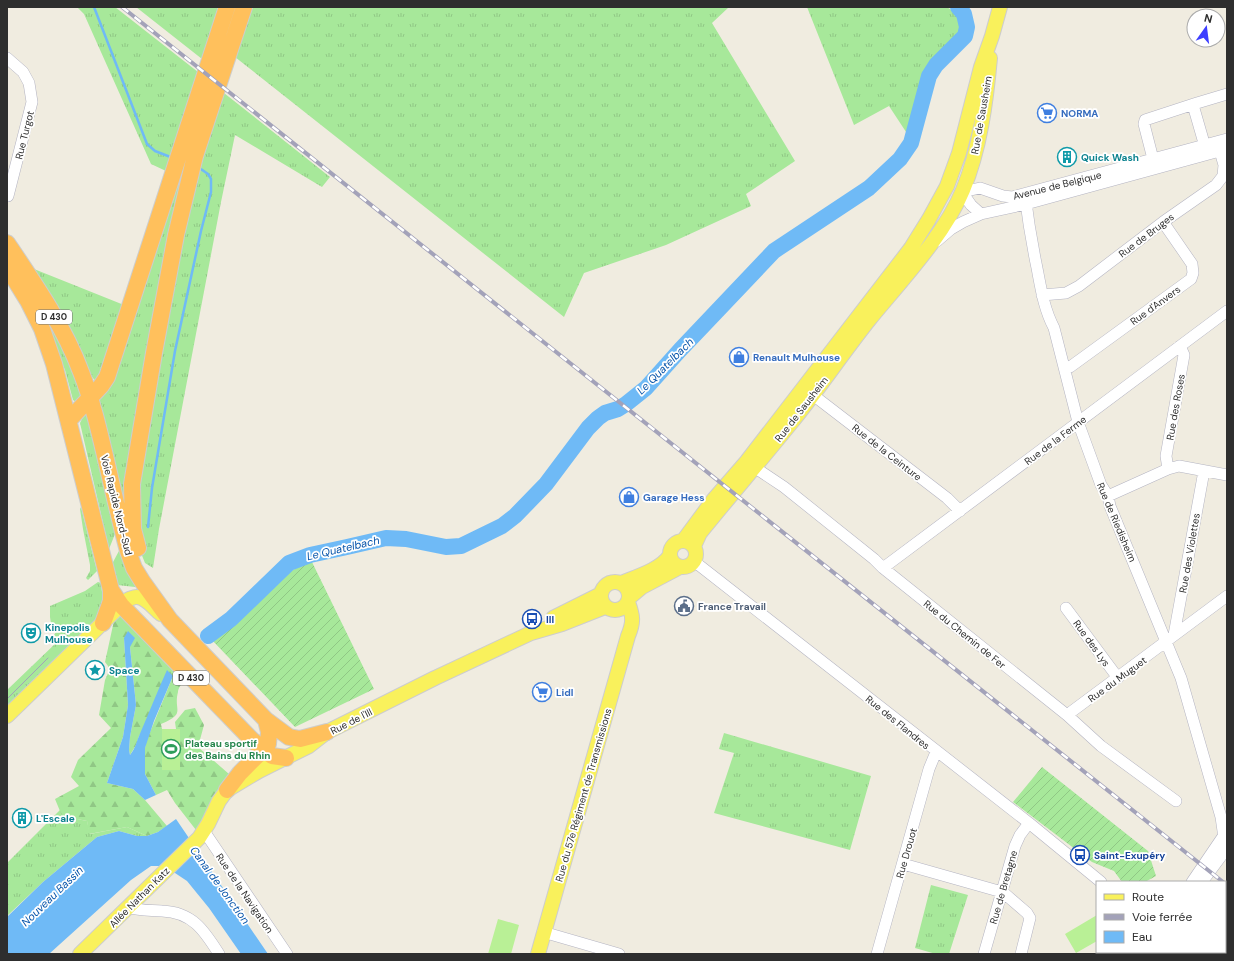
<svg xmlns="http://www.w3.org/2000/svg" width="1234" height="961" viewBox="0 0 1234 961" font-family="'DM Sans',sans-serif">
  <defs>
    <pattern id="grass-tufts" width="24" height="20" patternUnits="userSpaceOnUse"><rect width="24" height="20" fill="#a7e89a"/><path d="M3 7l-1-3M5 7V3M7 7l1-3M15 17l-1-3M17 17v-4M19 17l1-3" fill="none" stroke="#90c785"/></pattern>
    <pattern id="forest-firs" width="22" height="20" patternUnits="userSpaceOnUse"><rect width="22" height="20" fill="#a7e89a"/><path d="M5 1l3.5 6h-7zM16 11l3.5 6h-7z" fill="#90c785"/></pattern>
    <pattern id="garden-furrows" width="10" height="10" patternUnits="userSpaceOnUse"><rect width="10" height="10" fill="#a7e89a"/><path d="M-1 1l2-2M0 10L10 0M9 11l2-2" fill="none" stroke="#90c785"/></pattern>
  </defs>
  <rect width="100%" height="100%" fill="#f0ece0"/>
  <path fill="url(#grass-tufts)" d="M77,7H115L198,72L166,171L151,164L84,14Z
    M136,7H221L202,59Z
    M253,7H729L712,23L795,161L746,194L751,206L666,245L584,273L564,317L235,57Z
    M807,7H947L958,15L961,35L925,73L910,138L889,106L854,125Z
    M224,93L330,177L322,187L235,135L221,202L159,529L153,568L145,563L141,553L136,501L180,241L196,180Z
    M179,175L183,176L125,495L122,497L97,399Z
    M34,269L124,305L112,341L97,381C90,379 87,363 83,355C68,325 52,297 34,269Z
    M42,308L51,322L83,394L76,402L73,400L65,370L42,316Z
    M86,411H89L115,534L109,549L80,423Z
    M81,507L97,571L88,580L86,578L90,571V565L83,529L80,509Z
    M120,549L138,586L135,587L117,585L112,564Z
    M98,582L101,583L103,601L97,618L7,708V690L57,642L53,636L57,631L52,630L50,617V606L85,591Z
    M724,733L871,776L850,850L714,813L734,753L719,749Z
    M60,810L62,816L87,821L90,834L127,827L147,836H137L119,831L97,837L43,882L7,916V863Z
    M931,885L968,895L949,954H936L915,948Z"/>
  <path fill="url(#forest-firs)" d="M122,613L183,680C182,684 178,688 178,692C173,711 187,713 161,724L162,729V770L180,729H176L175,722L185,710L195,708L204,725L198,747L229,774L198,831L196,830L175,803L167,790L156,795L145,774V748L146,742L173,676L139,736L136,745L130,755L129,750L130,737L136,705L130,647L124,638L128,705L123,737L107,783L133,789L145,800L167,826L158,832L147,836L127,827L89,834L87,821L62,816L55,799L79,786L71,777L78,760L111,728L99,715L105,680L109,671L108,666L105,662L115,616Z"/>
  <path fill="url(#garden-furrows)" d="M311,560L374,689L295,727L211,639L236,622L284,575Z
    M1042,767L1148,851L1156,876L1145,882H1122L1114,871L1092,862L1013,802Z"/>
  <path fill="#b9f096" d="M162,729H180V770H162Z
    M1097,915V941L1076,953L1065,934Z
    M498,919L519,925L511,954H488Z"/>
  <path fill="#6fbaf6" d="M128,631L135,638L130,647L136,705L130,737L129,750L130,755C136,747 136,743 139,736C148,715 157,692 167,670L173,676L154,721L145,748V774L156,795L145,800L133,789L107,783L123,737L128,705L124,638Z
    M176,819L268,954H241L209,908L187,881L175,873L159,866H151L131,880L49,954H7V917L43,882L97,837L119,831L137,836H147L158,832Z"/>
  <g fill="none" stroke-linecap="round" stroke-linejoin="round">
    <path stroke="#6fbaf6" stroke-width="2.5" d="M94,7L147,144L155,151L173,158
      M148,527L152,488L175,351L201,231L211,192V179L208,174L198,167"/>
    <path stroke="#6fbaf6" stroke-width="16" d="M208,636L231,619L289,563L310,555L347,547L386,538L406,539L446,547L461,546L502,526L515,516L546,484L588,428L598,418L605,413L618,409L626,404L646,388L680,350L774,251L869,188L900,159L911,143L929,76L936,65L965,36L967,27L964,14L958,7"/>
    <g stroke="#b4b4c2" stroke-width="12">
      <path id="minor" d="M7,58L23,72L29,83L32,102L8,196
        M1193,105L1206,150
        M1153,159L1144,124L1145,120L1197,103L1227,94
        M962,192L980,188L1003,196L1012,197L1227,139
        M962,192L971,205L981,214
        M1025,195C1028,220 1032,244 1037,268C1041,289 1044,309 1054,328L1078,422L1101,485L1108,496L1110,506L1181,678L1221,817L1225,845L1222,855L1202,882
        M937,241L951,229L963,222L981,214L1026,204L1227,149
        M1042,295L1066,293L1079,286L1163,222L1216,185L1223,176L1224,165L1220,151
        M1065,369L1070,367L1191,279L1193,273L1192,264L1163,222
        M813,395L947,498L960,511
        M754,467L784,487L874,559L883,568L1067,715L1101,746L1176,801
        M1168,469L1166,456L1184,355L1180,346
        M1108,496L1168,469L1179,466L1227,475
        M695,562L1029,823L1101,882
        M883,568L1227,311
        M1066,608L1118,678
        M1174,635L1204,471
        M1067,715L1227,596
        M204,831L287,954
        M903,864L1002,892L1005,894L1027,913L1030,918L1021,954
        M1192,882L1224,835
        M127,907C141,911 148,910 162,911C192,912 204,930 219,954
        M543,932L619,954
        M1182,952L1184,954
        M877,954L929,769L936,752
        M984,954L1015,846L1020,835L1029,823"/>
    </g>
    <g stroke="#cdcdcd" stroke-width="16">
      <path id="major" d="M670 554a13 13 0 1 1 26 0a13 13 0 1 1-26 0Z
        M683,541L714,499L747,461L911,248L929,219L947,186L959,153L981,67L992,36L1000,7
        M694,546L700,533C730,496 761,460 791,423C818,390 842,354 869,320C900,282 944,236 963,190C980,149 986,102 990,58
        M601 596a14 14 0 1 1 28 0a14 14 0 1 1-28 0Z
        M621,583C636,577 662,569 670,555
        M629,598L642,587L680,567
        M553,618L601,594
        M7,716L121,605C124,602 128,599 132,598C143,593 153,608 161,614
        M80,954L199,838L208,824L219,801L227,790L259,771L309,746L327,732L435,678L531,633L562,624L605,607
        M538,954L628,636C634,622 633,616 628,602"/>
    </g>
    <g stroke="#cdcdcd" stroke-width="18">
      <path id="highway" d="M7,243C34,283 64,326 81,372C92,400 99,430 106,460C113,490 120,521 128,551L134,568L142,581L170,620L266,720L289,737L300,739L327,732
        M7,267L28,301L42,329L54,364L111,590L121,605L252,740L272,756L286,758
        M69,420L101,386L107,377L227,7
        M138,548L133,529L132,484L154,353L176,235L195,156L244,7
        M103,623L111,601V590
        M227,790L240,773L263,750L268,744L269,732L266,720"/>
    </g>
    <use href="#minor" stroke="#fff" stroke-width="11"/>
    <use href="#major" stroke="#f9f15c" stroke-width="14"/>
    <use href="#highway" stroke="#ffc05c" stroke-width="16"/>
    <path stroke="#a3a2b9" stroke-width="1" d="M7,699L48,658"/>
    <g stroke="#a3a2b9" stroke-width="4">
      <path id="rail" d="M122,7L1223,882"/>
    </g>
    <use href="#rail" stroke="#fff" stroke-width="2.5" stroke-dasharray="8" stroke-linecap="butt"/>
  </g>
  <defs>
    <g id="supermarket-ring" transform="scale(1)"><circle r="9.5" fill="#fff" stroke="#3f7fe0" stroke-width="1.5"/><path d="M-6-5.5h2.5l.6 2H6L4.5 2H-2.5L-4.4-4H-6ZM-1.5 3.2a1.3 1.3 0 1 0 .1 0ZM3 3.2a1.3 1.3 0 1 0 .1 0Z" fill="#3f7fe0"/></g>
    <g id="building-ring" transform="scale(1)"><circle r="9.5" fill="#fff" stroke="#0f9aa8" stroke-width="1.5"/><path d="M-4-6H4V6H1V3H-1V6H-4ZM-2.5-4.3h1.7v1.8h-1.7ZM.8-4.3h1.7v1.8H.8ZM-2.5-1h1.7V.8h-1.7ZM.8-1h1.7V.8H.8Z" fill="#0f9aa8"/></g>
    <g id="shop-ring" transform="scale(1)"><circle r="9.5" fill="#fff" stroke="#3f7fe0" stroke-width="1.5"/><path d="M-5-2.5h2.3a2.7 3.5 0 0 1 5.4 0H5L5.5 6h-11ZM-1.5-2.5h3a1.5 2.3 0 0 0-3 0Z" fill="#3f7fe0"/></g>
    <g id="civic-ring" transform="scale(1)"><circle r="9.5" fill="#fff" stroke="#5c6f8a" stroke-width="1.5"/><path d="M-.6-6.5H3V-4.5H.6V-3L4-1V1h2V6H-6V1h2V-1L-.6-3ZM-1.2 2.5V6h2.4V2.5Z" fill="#5c6f8a"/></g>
    <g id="bus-ring" transform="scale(1)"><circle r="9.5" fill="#fff" stroke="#1a4fb4" stroke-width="1.5"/><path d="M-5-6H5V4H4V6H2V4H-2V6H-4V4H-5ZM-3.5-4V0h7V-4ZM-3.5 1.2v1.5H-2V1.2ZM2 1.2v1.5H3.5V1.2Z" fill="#1a4fb4"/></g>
    <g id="theatre-ring" transform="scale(1)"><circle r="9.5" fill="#fff" stroke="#0f9aa8" stroke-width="1.5"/><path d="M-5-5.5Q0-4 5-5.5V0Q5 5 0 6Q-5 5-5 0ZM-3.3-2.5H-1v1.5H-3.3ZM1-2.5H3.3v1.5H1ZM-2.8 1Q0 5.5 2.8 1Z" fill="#0f9aa8"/></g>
    <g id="sight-ring" transform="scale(1)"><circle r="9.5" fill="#fff" stroke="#0f9aa8" stroke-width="1.5"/><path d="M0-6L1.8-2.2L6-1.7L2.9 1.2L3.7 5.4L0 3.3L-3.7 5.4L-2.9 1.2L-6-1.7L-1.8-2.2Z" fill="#0f9aa8"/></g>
    <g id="stadium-ring" transform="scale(1)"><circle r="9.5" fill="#fff" stroke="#2e9e5b" stroke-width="1.5"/><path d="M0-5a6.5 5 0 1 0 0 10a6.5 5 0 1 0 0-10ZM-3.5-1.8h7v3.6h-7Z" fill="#2e9e5b"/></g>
  </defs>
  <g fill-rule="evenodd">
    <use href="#supermarket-ring" x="1047" y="113"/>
    <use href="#building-ring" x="1067" y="157"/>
    <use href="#shop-ring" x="739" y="357"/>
    <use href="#shop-ring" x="629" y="497"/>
    <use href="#civic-ring" x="684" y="606"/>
    <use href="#bus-ring" x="532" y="619"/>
    <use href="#theatre-ring" x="31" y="633"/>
    <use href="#sight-ring" x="95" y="670"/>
    <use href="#supermarket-ring" x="542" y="692"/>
    <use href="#stadium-ring" x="171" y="749"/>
    <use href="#building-ring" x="22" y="818"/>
    <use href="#bus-ring" x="1080" y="855"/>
  </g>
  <g text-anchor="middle" stroke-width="3.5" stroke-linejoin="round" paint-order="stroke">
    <g fill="#fff" stroke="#6d6d6d" stroke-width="1">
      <rect x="36" y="310" width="36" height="14" rx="3"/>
      <rect x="173" y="671" width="36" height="14" rx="3"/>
    </g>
    <g font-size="9" font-weight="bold" fill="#2e2e2e">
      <text x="54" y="320">D 430</text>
      <text x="191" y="681">D 430</text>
    </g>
    <g font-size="10" font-weight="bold" fill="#366cbe" stroke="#fff" text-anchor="start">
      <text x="1061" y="117">NORMA</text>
      <text x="753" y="361">Renault Mulhouse</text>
      <text x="643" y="501">Garage Hess</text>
      <text x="556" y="696">Lidl</text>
    </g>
    <g font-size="10" fill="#2e2e2e" stroke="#fff">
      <text transform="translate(981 115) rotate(-80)" y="4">Rue de Sausheim</text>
      <text transform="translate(24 135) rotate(-76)" y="4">Rue Turgot</text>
      <text transform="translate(1057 185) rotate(-14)" y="4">Avenue de Belgique</text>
      <text transform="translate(1146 235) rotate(-37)" y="4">Rue de Bruges</text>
      <text transform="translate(1155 305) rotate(-36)" y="4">Rue d'Anvers</text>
      <text transform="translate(1175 407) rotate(-80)" y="4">Rue des Roses</text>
      <text transform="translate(801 409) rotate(-52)" y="4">Rue de Sausheim</text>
      <text transform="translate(1055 440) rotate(-37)" y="4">Rue de la Ferme</text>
      <text transform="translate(887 452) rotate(38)" y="4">Rue de la Ceinture</text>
      <text transform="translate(117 505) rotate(76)" y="4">Voie Rapide Nord-Sud</text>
      <text transform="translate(1117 522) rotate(67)" y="4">Rue de Riedisheim</text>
      <text transform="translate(1189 553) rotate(-80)" y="4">Rue des Violettes</text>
      <text transform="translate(965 634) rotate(39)" y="4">Rue du Chemin de Fer</text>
      <text transform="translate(1092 643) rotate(54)" y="4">Rue des Lys</text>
      <text transform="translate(1117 679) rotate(-36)" y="4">Rue du Muguet</text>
      <text transform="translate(351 721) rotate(-27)" y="4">Rue de l'Ill</text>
      <text transform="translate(898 722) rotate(39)" y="4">Rue des Flandres</text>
      <text transform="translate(583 795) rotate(-74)" y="4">Rue du 57e Régiment de Transmissions</text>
      <text transform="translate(906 853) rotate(-74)" y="4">Rue Drouot</text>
      <text transform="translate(1003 887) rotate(-74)" y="4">Rue de Bretagne</text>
      <text transform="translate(245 893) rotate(56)" y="4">Rue de la Navigation</text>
      <text transform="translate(139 897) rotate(-45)" y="4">Allée Nathan Katz</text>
    </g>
    <g font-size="10" font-weight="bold" fill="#0d838f" stroke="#fff" text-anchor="start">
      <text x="1081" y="161">Quick Wash</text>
      <text x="45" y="631">Kinepolis<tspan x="45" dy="12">Mulhouse</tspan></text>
      <text x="109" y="674">Space</text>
      <text x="36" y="822">L'Escale</text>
    </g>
    <g font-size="10" font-weight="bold" fill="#4e5e75" stroke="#fff" text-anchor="start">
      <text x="698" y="610">France Travail</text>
    </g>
    <g font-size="10" font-weight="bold" fill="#164399" stroke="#fff" text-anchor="start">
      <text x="546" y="623">Ill</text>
      <text x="1094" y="859">Saint-Exupéry</text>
    </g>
    <g font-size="10" font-weight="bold" fill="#27864d" stroke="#fff" text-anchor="start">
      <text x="185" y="747">Plateau sportif<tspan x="185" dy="12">des Bains du Rhin</tspan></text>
    </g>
    <g font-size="11" font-style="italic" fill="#0654aa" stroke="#fff">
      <text transform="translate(665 366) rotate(-45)" y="4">Le Quatelbach</text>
      <text transform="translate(343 548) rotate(-13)" y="4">Le Quatelbach</text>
      <text transform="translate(220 885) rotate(54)" y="4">Canal de Jonction</text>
      <text transform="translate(52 896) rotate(-44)" y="4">Nouveau Bassin</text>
    </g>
  </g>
  <rect width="1234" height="961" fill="none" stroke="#2e2e2e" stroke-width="16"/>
  <rect x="1096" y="881" width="130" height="72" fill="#ffffff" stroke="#ababab"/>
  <rect x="1104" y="894" width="20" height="6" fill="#f9f15c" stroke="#ababab"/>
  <text x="1132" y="901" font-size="12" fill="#2e2e2e">Route</text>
  <rect x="1104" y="914" width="20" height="6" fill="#a3a2b9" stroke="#ababab"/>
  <text x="1132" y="921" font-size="12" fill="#2e2e2e">Voie ferrée</text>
  <rect x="1104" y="931" width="20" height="12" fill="#6fbaf6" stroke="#ababab"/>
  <text x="1132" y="941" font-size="12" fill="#2e2e2e">Eau</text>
  <g transform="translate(1206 28) rotate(14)"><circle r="19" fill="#ffffff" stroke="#ababab"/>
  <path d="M0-3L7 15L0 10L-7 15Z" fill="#3e3fff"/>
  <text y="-6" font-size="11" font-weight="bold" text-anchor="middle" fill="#2e2e2e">N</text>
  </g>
</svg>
